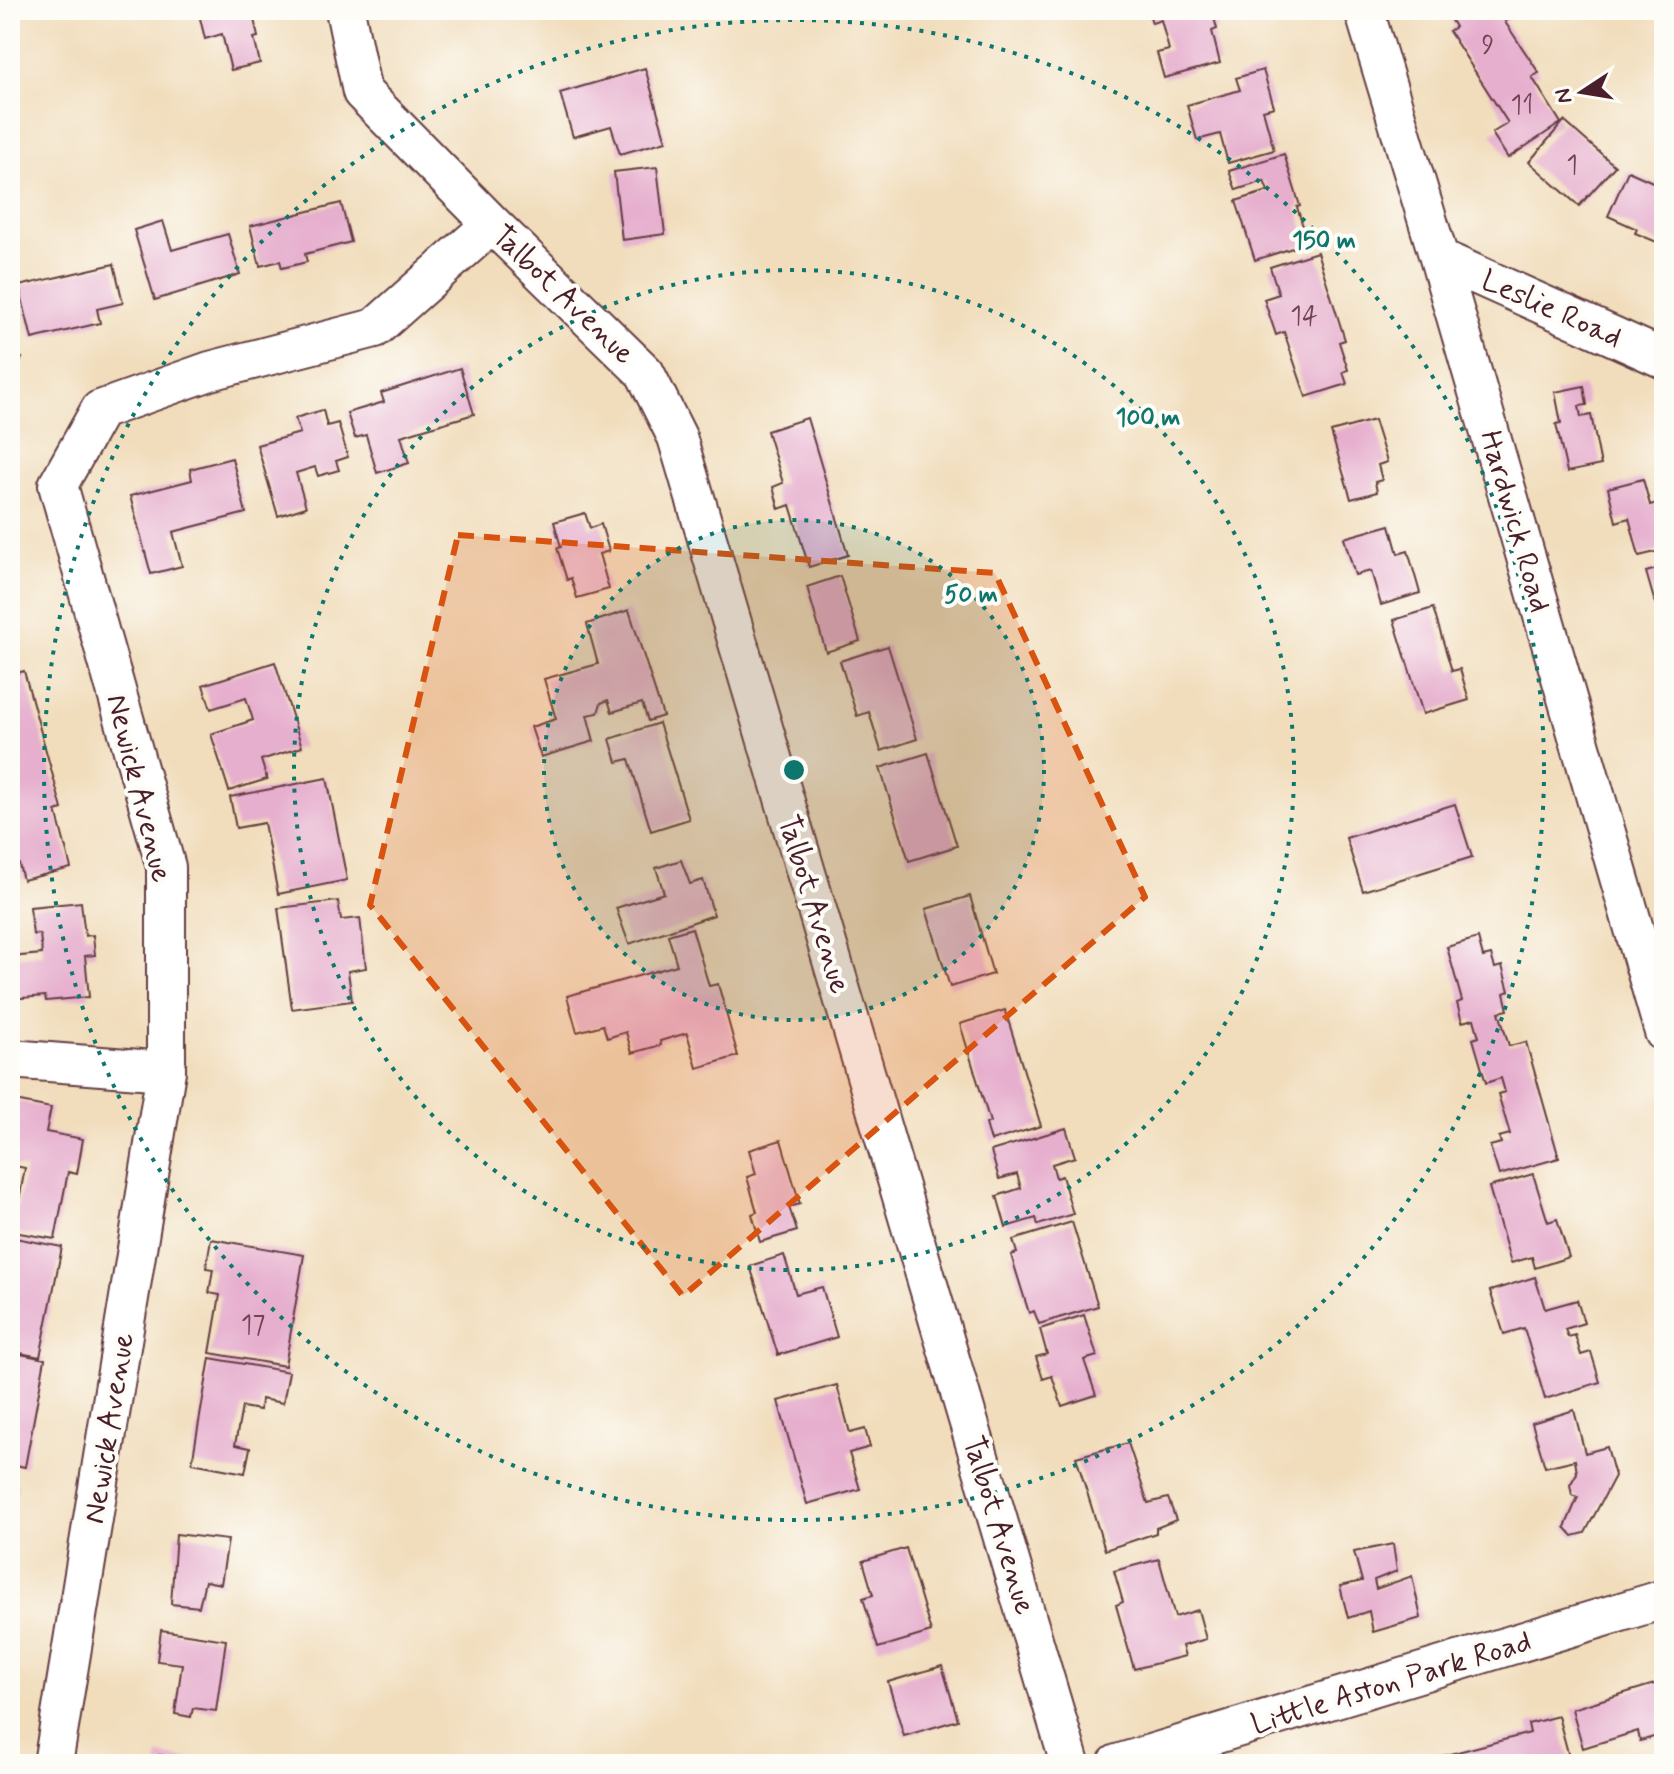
<svg xmlns="http://www.w3.org/2000/svg" width="1674" height="1774" viewBox="0 0 1674 1774" font-family="Mynerve,sans-serif">
  <rect width="100%" height="100%" fill="#fdfcf7"/>
  <filter id="ink" filterUnits="userSpaceOnUse"><feTurbulence type="fractalNoise" baseFrequency=".0125" numOctaves="2"/><feDisplacementMap in="SourceGraphic" scale="16" xChannelSelector="R" yChannelSelector="G"/><feConvolveMatrix kernelMatrix="1 2 1 2 8 2 1 2 1" color-interpolation-filters="sRGB"/></filter>
  <filter id="wash" filterUnits="userSpaceOnUse"><feTurbulence type="fractalNoise" baseFrequency=".006" numOctaves="4" result="noise"/><feDisplacementMap in="SourceGraphic" scale="32" xChannelSelector="R" yChannelSelector="G"/><feGaussianBlur stdDeviation="1.8" result="paint"/><feColorMatrix in="noise" values="0 0 0 0 0 0 0 0 0 0 0 0 0 0 0 0 0 1.4 0 .05"/><feComposite in="paint" operator="in"/></filter>
  <g filter="url(#wash)">
    <rect width="100%" height="100%" fill="#f1ddbc"/>
    <g id="blocks">
      <path fill="#e6afce" d="M198,10H252L258,37L254,38L260,63L231,70L222,34L205,39Z
        M1148,10H1212L1217,29L1212,31L1220,63L1164,78L1157,53L1169,50L1161,20L1152,23Z
        M1460,10H1511L1515,15L1505,22L1539,73L1532,77L1561,123L1508,158L1492,133L1508,123L1449,31L1455,27L1449,17Z
        M645,68L666,141L620,154L611,126L573,137L560,93Z
        M1263,70L1274,107L1263,110L1274,150L1228,163L1220,134L1197,140L1187,105L1240,90L1236,78Z
        M1564,121L1615,166L1579,206L1529,162Z
        M1284,154L1300,206L1297,207L1308,243L1255,260L1236,201L1268,191L1264,181L1236,190L1229,171Z
        M657,167L665,234L622,240L614,172Z
        M1628,171L1664,187V245L1635,233L1637,229L1608,216Z
        M341,203L351,242L305,254L307,262L282,268L280,261L260,266L250,226Z
        M163,221L172,250L228,234L240,274L155,300L134,230Z
        M1317,252L1345,340L1339,342L1348,370L1343,372L1347,384L1306,397L1284,332L1276,335L1264,299L1279,294L1270,267Z
        M114,264L123,303L97,309L100,323L32,339L19,286Z
        M10,352L22,358L10,382Z
        M460,368L474,414L401,436L409,463L377,473L366,435L355,438L347,413L384,402L381,393Z
        M1584,386L1587,405L1579,406L1581,417L1591,415L1601,465L1567,472L1556,424L1561,423L1555,392Z
        M323,410L327,426L338,423L348,457L336,461L339,470L318,476L315,467L296,473L306,507L278,516L257,445L300,433L295,418Z
        M807,418L848,555L809,567L790,505L779,509L773,487L783,483L767,431Z
        M1374,420L1387,462L1378,465L1382,480L1375,482L1377,492L1351,499L1331,432Z
        M232,458L246,513L173,532L182,566L151,574L130,496L192,480L190,469Z
        M1643,479L1650,505L1664,501V550L1639,556L1629,518L1616,522L1608,488Z
        M585,513L590,528L601,524L609,551L599,554L609,589L577,598L571,578L567,580L557,548L561,547L554,522Z
        M1390,525L1398,554L1408,551L1420,593L1381,605L1371,571L1355,575L1344,538Z
        M1664,567V600L1655,603L1646,572Z
        M840,576L860,641L826,652L807,587Z
        M1433,608L1452,671L1460,669L1469,700L1423,714L1394,620Z
        M629,610L663,716L648,721L642,703L612,712L608,700L601,703L598,713L587,715L594,741L541,757L531,727L556,719L544,679L598,664L587,624Z
        M888,646L917,739L881,751L869,712L857,716L840,661Z
        M275,662L302,747L261,760L267,779L229,791L211,734L253,720L246,698L211,709L203,685Z
        M24,671L62,809L56,811L71,868L23,880L10,830V675Z
        M659,723L689,819L651,831L629,759L617,762L610,739Z
        M928,753L957,846L909,861L880,768Z
        M327,778L347,880L278,894L264,823L236,828L230,797Z
        M1455,804L1472,857L1363,891L1346,838Z
        M681,860L690,884L703,880L714,915L629,944L616,908L664,893L656,868Z
        M970,896L993,974L950,987L926,909Z
        M338,901L341,920L360,918L366,968L348,971L352,1001L292,1009L278,908Z
        M81,902L85,936L93,935L95,955L85,956L89,997L46,1001L45,996L10,999V957L42,954L40,934L33,935L30,907Z
        M692,928L709,986L718,984L738,1056L697,1068L687,1033L660,1041L661,1045L632,1053L626,1032L607,1038L603,1025L577,1032L567,996L677,965L668,935Z
        M1478,938L1483,957L1491,955L1495,968L1502,966L1509,991L1504,993L1508,1010L1499,1012L1509,1046L1526,1042L1559,1158L1499,1175L1490,1146L1501,1143L1499,1137L1510,1134L1498,1094L1505,1092L1501,1078L1486,1083L1473,1039L1479,1037L1474,1019L1462,1022L1457,1003L1462,1001L1447,947Z
        M1005,1010L1041,1126L991,1141L986,1124L990,1122L960,1024Z
        M10,1100L51,1108L46,1132L83,1139L77,1174L68,1172L55,1239L13,1232L25,1168L10,1165Z
        M1066,1128L1075,1157L1052,1164L1056,1178L1062,1176L1073,1214L1038,1225L1036,1218L1006,1227L997,1196L1021,1188L1017,1174L999,1179L991,1151Z
        M781,1140L800,1204L789,1207L797,1231L760,1242L752,1214L757,1212L747,1177L756,1174L749,1150Z
        M1533,1174L1548,1222L1557,1219L1569,1257L1535,1268L1532,1257L1511,1263L1489,1187Z
        M1072,1222L1098,1306L1039,1324L1034,1311L1029,1313L1011,1255L1017,1253L1013,1240Z
        M10,1237L62,1247L40,1357L10,1351Z
        M211,1239L304,1255L285,1366L210,1353L220,1295L209,1293L213,1269L206,1268Z
        M784,1255L796,1294L822,1287L837,1337L778,1355L750,1266Z
        M1535,1277L1545,1309L1577,1300L1584,1323L1565,1329L1568,1337L1575,1335L1581,1355L1591,1352L1600,1382L1545,1399L1524,1328L1504,1334L1490,1291Z
        M1084,1315L1097,1356L1084,1360L1096,1395L1062,1406L1052,1376L1043,1379L1036,1357L1047,1354L1040,1329Z
        M10,1352L45,1359L25,1467L10,1464Z
        M210,1358L289,1372L283,1403L261,1399L260,1410L242,1407L235,1445L250,1448L245,1473L192,1463Z
        M837,1385L850,1433L865,1429L870,1447L849,1453L860,1489L807,1504L778,1401Z
        M1574,1410L1585,1453L1607,1447L1615,1476L1585,1533L1573,1536L1565,1527L1578,1497L1572,1495L1570,1485L1577,1473L1575,1460L1545,1467L1532,1423Z
        M1128,1443L1148,1503L1168,1498L1176,1520L1156,1528V1533L1105,1550L1076,1457Z
        M10,1483L18,1484L13,1511H10Z
        M176,1534L228,1540L221,1584L205,1581L199,1607L171,1604Z
        M1393,1544L1397,1571L1374,1580L1376,1589L1412,1576L1421,1618L1373,1632L1369,1611L1348,1618L1340,1586L1362,1581L1354,1552Z
        M906,1548L931,1632L878,1648L863,1598L873,1595L863,1561Z
        M1159,1559L1175,1617L1198,1610L1206,1639L1182,1646L1185,1656L1134,1669L1116,1605L1123,1602L1114,1571Z
        M161,1630L226,1640L216,1711L193,1708L191,1717L175,1714L182,1664L157,1661Z
        M942,1666L958,1720L904,1736L888,1682Z
        M1664,1681V1734L1640,1741L1638,1731L1583,1748L1572,1709Z
        M1558,1716L1571,1764H1437L1435,1758L1530,1733L1528,1724Z
        M159,1755L204,1762V1764H157Z"/>
    </g>
  </g>
  <g filter="url(#ink)">
    <use href="#blocks" fill-opacity="0" stroke="#633c41" stroke-width="2"/>
    <g fill="none" stroke-linecap="round" stroke-linejoin="round">
      <g stroke="#633c41" stroke-width="42">
        <path id="minor" d="M345,10L362,92L492,224L645,373L677,437L1070,1764
          M1364,10L1439,258L1664,1032
          M1439,258L1664,359
          M10,1059L166,1071
          M53,1764L166,1071V867L58,485L100,410L210,371L375,328L492,224
          M1117,1764L1664,1599"/>
      </g>
      <use href="#minor" stroke="#fff" stroke-width="38"/>
    </g>
  </g>
  <path fill="#d8530f" fill-opacity="0.2" stroke="#d8530f" stroke-width="6" stroke-dasharray="16 10" stroke-linejoin="round" d="M458,535L995,573L1145,897L683,1296L370,905Z"/>
  <circle cx="794" cy="770" r="250" fill="#0f766e" fill-opacity=".12"/>
  <g fill="none" stroke="#0f766e" stroke-width="4" stroke-dasharray="4 8">
    <circle cx="794" cy="770" r="250"/>
    <circle cx="794" cy="770" r="500"/>
    <circle cx="794" cy="770" r="750"/>
  </g>
  <g text-anchor="middle" stroke-width="8" stroke-linejoin="round" paint-order="stroke">
    <g font-size="26" fill="#714354">
      <text x="1488" y="53">9</text>
      <text x="1522" y="113">11</text>
      <text x="1572" y="173">1</text>
      <text x="1304" y="324">14</text>
      <text x="253" y="1333">17</text>
    </g>
    <g font-size="30" fill="#4a1f2b" stroke="#fdfcf7">
      <text transform="translate(564 294) rotate(44)" y="10">Talbot Avenue</text>
      <text transform="translate(1552 308) rotate(24)" y="10">Leslie Road</text>
      <text transform="translate(1516 521) rotate(74)" y="10">Hardwick Road</text>
      <text transform="translate(140 788) rotate(76)" y="10">Newick Avenue</text>
      <text transform="translate(815 904) rotate(73)" y="10">Talbot Avenue</text>
      <text transform="translate(108 1428) rotate(-81)" y="10">Newick Avenue</text>
      <text transform="translate(1000 1525) rotate(73)" y="10">Talbot Avenue</text>
      <text transform="translate(1391 1682) rotate(-17)" y="10">Little Aston Park Road</text>
    </g>
  </g>
  <circle cx="794" cy="770" r="12" fill="#0f766e" stroke="#fdfcf7" stroke-width="4"/>
  <g font-size="24" text-anchor="middle" font-weight="bold" fill="#0f766e" stroke="#fdfcf7" stroke-width="8" stroke-linejoin="round" paint-order="stroke">
    <text x="1324" y="248">150 m</text>
    <text x="1148" y="425">100 m</text>
    <text x="971" y="602">50 m</text>
  </g>
  <rect width="1674" height="1774" fill="none" stroke="#fdfcf7" stroke-width="40"/>
  <g transform="translate(1582 92) rotate(258)" stroke="#fdfcf7" stroke-width="6" paint-order="stroke">
  <path d="M0-6L14 30L0 20L-14 30Z" fill="#4a1f2b"/>
  <text y="-12" font-size="22" font-weight="bold" text-anchor="middle" fill="#4a1f2b">N</text>
  </g>
</svg>
